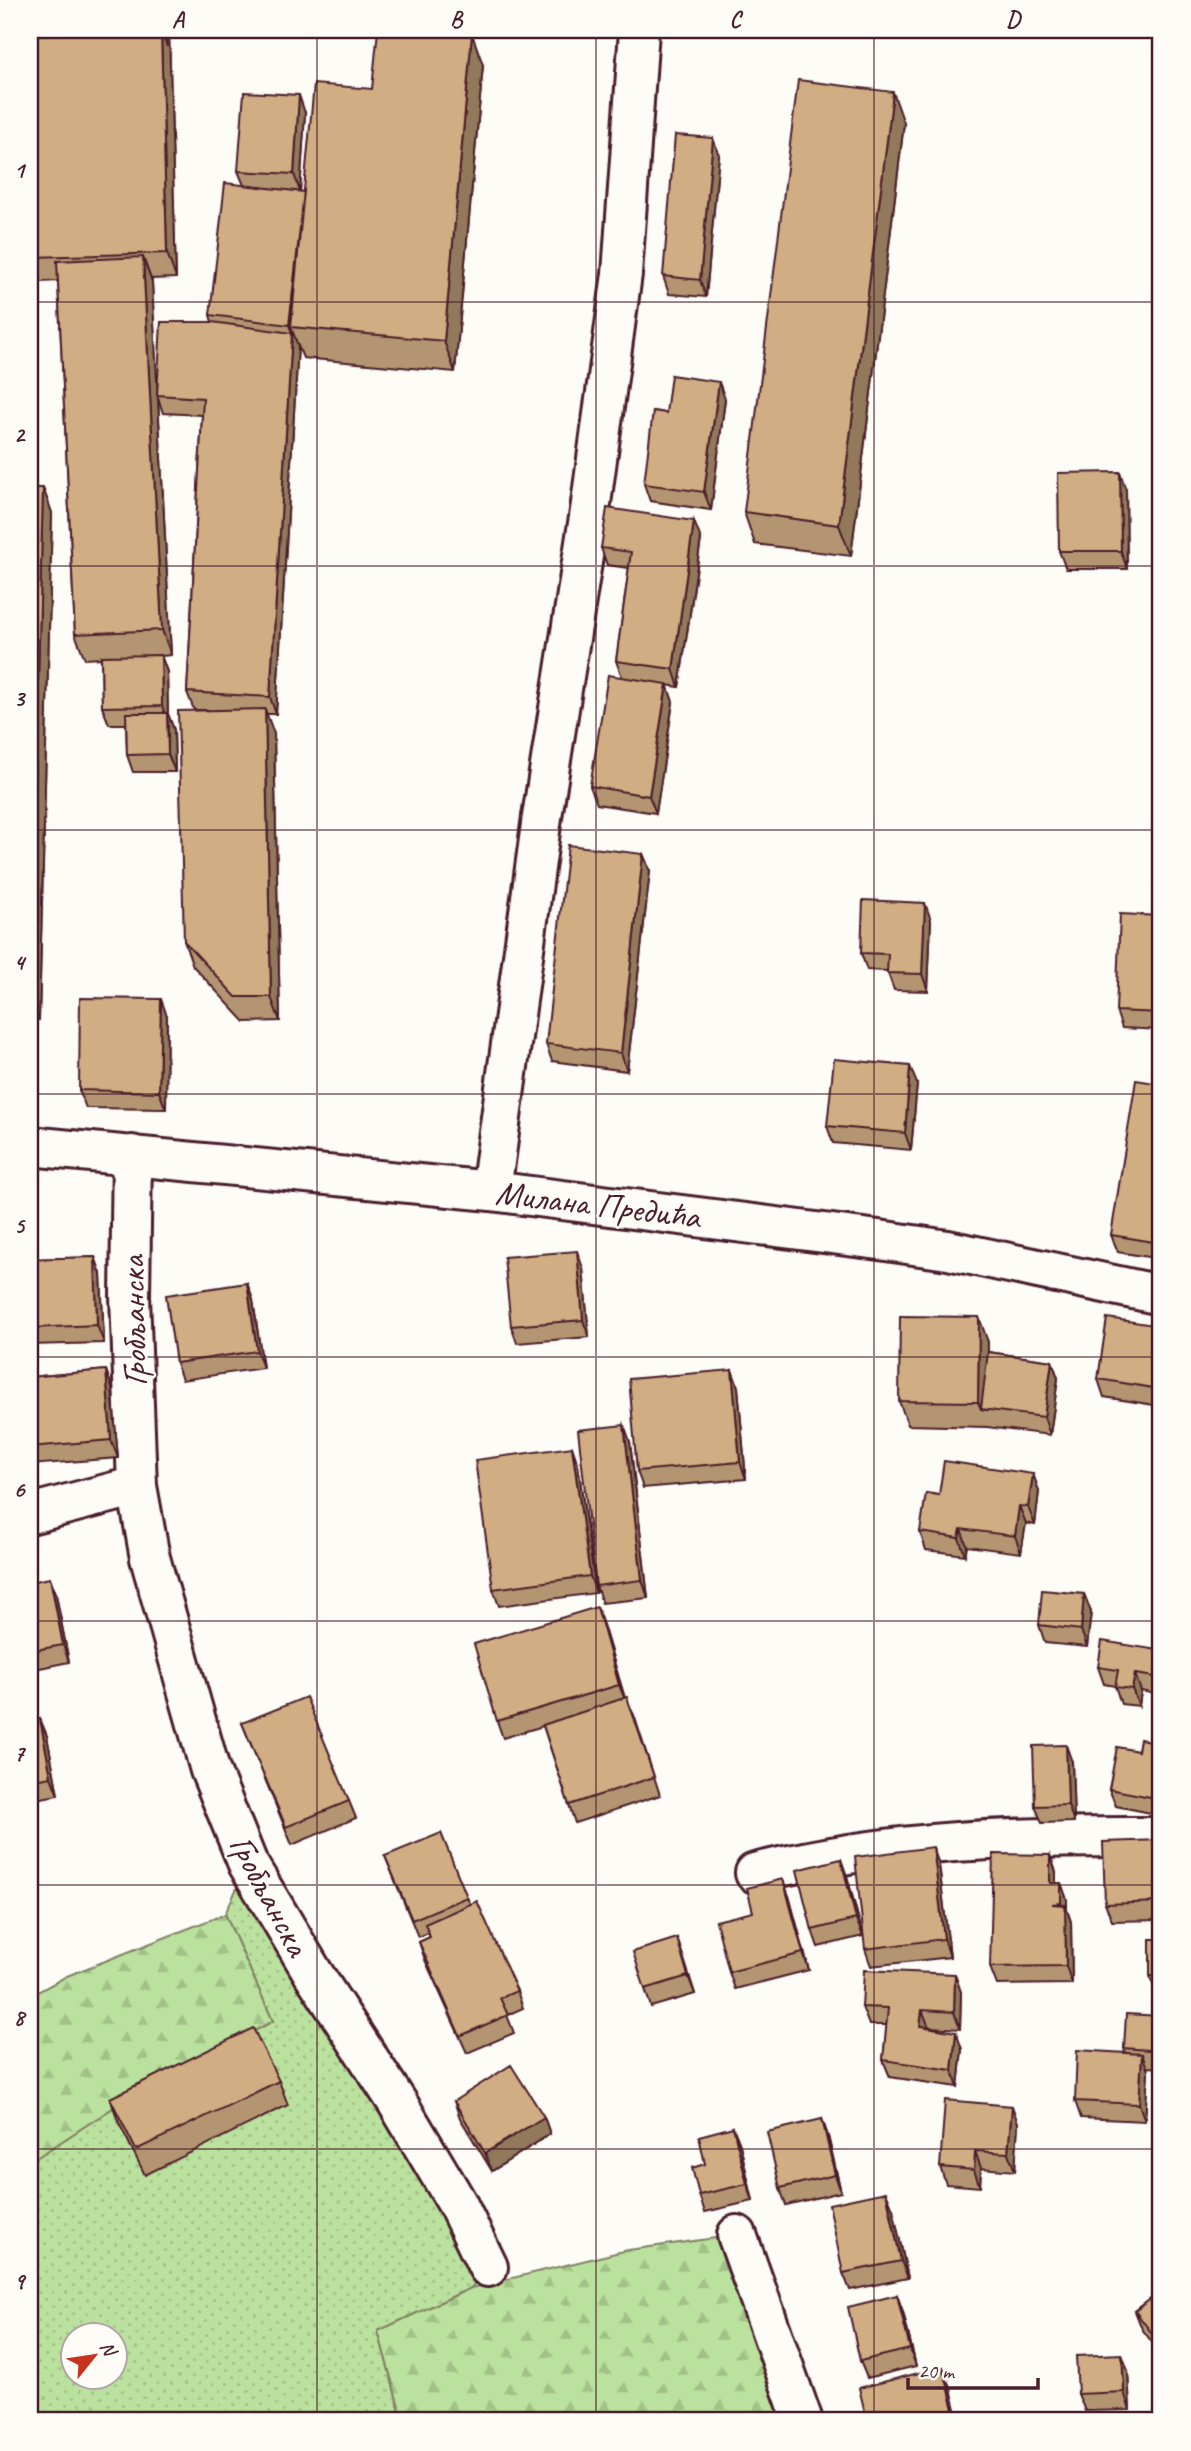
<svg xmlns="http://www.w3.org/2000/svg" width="1191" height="2451" viewBox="0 0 1191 2451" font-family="Caveat,sans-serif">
  <defs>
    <pattern id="green-dots" width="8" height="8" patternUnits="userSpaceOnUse" patternTransform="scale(1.75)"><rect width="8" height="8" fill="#bae19d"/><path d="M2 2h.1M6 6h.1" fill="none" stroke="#a1c187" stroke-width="1.8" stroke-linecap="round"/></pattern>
    <pattern id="forest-firs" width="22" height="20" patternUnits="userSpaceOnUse" patternTransform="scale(1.75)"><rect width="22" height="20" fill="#bae19d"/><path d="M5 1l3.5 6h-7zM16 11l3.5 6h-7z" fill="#a1c187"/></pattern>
  </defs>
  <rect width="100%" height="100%" fill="#fdfcf7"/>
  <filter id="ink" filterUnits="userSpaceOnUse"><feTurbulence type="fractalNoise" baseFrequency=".0143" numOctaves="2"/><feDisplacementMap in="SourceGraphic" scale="14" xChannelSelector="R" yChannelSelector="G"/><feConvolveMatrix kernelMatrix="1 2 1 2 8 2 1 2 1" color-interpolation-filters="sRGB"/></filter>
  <g filter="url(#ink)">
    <path fill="url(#green-dots)" stroke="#828064" stroke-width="2" fill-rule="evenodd" d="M248,1864L488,2267L471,2288L378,2331L403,2421H30V2162L125,2100L273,2021L225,1914ZM74,2336H116V2378H74Z"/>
    <path fill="url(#forest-firs)" stroke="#828064" stroke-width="2" d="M225,1914L273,2021L125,2100L30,2162V1996L67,1976Z
      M737,2235L803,2421H403L378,2331L471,2288L628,2250Z"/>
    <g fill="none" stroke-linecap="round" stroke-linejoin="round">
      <g stroke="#4a1f2b" stroke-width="44">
        <path id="minor" d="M30,1146L491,1191L879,1240L948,1250L1161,1295
          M132,1155L130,1296L137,1486L150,1558L210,1770L248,1864L313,1973L397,2102L457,2203L488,2267
          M491,1191L542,817L590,511L622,274L639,30
          M30,1514L137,1486
          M755,1873C889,1839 1024,1836 1161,1837
          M737,2235L803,2421"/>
      </g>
      <use href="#minor" stroke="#fdfcf7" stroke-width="38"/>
    </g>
    <path fill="#b49571" stroke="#4a1f2b" stroke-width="2" d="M30,30H169L176,278L151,279L152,282L157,389L212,322L210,315L244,185L238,171L305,113L300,192H304L372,89L483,65L455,372L303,358L298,346L276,714H266L274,734L280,1021L245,1022L193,966L184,941L208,710H194L187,692L202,415L163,413L158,398L171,655L161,656L167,672L168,714L174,730L175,772H133L127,755L126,724H109L102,707L101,658L85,659L75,634L58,281L41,282L32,257Z
      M1157,30H1161V40Z
      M904,123L851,556L755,544L744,512Z
      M719,155L706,297L669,294L663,276Z
      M725,399L711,510L650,501L644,484L666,413Z
      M30,488H43L52,513L39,1020H30Z
      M1126,490L1127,569H1066L1059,551Z
      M701,539L679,687L667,685L673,702L656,813L597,804L590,786L622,677L616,661L629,568L607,565L601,548Z
      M1161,796V1030L1122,1028L1116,1011L1159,916L1154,901Z
      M643,854L650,871L627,1071L552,1061L546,1044Z
      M931,920L928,991L894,990L887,971L867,970L861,953Z
      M167,1016L166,1109L86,1108L79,1090Z
      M917,1084L911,1150L833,1143L827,1126Z
      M1161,1084V1259L1118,1252L1111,1235Z
      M95,1257L101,1274L104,1343L30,1345V1259Z
      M583,1268L589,1337L517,1343L511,1326Z
      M247,1283L253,1300L263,1368L182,1380L176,1363Z
      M1161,1326V1406L1104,1397L1098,1379Z
      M988,1342V1352L1052,1361L1058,1378L1050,1435L987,1427L908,1425L899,1401Z
      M106,1370L112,1388L118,1458L30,1465V1377Z
      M732,1370L738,1387L746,1479L643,1488L637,1471Z
      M624,1425L630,1442L648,1598L602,1603L596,1586Z
      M572,1447L578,1465L596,1593L499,1606L493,1589Z
      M1033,1474L1039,1491L1035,1525L1026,1523L1021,1553L967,1546L965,1555L926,1550L920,1532L939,1495Z
      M30,1582L56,1595L69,1662L30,1670Z
      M1084,1594L1091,1612L1087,1647L1045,1643L1039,1625Z
      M1161,1596V1651H1159L1153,1633Z
      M603,1625L625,1698L634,1715L660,1795L575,1823L543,1726L503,1738L497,1721Z
      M1161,1658V1737L1158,1736L1152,1719L1156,1694L1141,1691L1139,1706L1121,1704L1115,1686L1104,1684L1098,1667Z
      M40,1719L47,1736L58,1795L30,1800V1721Z
      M242,1723L349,1801L356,1818L292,1845Z
      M1161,1743V1815L1116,1806L1109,1789L1138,1751Z
      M1072,1762L1074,1822L1042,1823L1035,1806Z
      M1161,1840V1920L1112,1921L1105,1904Z
      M1050,1855L1056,1872V1883H1061L1067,1900V1910L1071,1922L1072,1984L997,1985L990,1967Z
      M385,1856L467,1897L470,1904L517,1991L523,2008L507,2015L514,2033L467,2053L425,1960L419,1942L430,1937L428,1933L418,1937Z
      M939,1865L950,1957L871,1966L865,1949Z
      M847,1876L863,1936L818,1947L812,1930Z
      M789,1896L809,1970L735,1989L729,1972L753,1912Z
      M677,1938L695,1994L651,2007L645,1989Z
      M1161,1939V1993H1156L1150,1976Z
      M961,1992L960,2029L930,2027L962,2049L958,2087L890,2077L883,2060L887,2025H869L862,2007Z
      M1161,2016V2068L1147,2067L1148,2071L1145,2121L1081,2118L1075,2101L1125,2053L1124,2048Z
      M279,2081L288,2105L145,2175L119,2123L110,2098Z
      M454,2101L544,2117L550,2134L492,2171L460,2118Z
      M822,2119L828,2136L841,2192L786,2205L780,2188Z
      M1018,2123L1015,2171L981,2168L980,2187L946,2184L940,2167Z
      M733,2127L740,2145L753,2201L705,2212L699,2195L705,2164Z
      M893,2209L908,2278L850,2290L843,2273Z
      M1161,2291V2354L1142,2329L1135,2311Z
      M897,2295L903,2312L916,2366L867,2378L860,2361Z
      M1128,2371L1130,2410L1085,2411L1078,2394Z"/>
    <path fill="#92795c" stroke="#4a1f2b" stroke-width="2" d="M166,30H169L176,278L167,253L161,31Z
      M472,34L483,65L455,372L444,341Z
      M893,92L904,123L851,556L839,525Z
      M299,95L305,113L300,192L294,174Z
      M713,138L719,155L706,297L700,280Z
      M305,192L291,327L298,346L276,714L270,697L292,333L289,325Z
      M143,257L152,282L171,655L162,630Z
      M31,272L40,297L30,433V292Z
      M719,382L725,399L711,510L704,492Z
      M1120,472L1126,490L1127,569L1121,551Z
      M43,488L52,513L39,1020L30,996V985Z
      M694,521L701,539L679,687L673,669Z
      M161,655L167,672L168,714L174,730L175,772L168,754V722L162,706Z
      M667,684L673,702L656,813L649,796Z
      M265,709L274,734L280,1021L271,997Z
      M643,854L650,871L627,1071L621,1053Z
      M925,903L931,920L928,991L922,974Z
      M161,999L167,1016L166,1109L159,1092Z
      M910,1066L917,1084L911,1150L905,1133Z
      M577,1251L583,1268L589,1337L583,1320Z
      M95,1257L101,1274L104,1343L97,1325Z
      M247,1283L253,1300L263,1368L257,1351Z
      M979,1317L988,1342L987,1410L981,1409L978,1402Z
      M1052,1361L1058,1378L1050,1435L1044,1417Z
      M106,1370L112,1388L118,1458L111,1440Z
      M732,1370L738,1387L746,1479L740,1462Z
      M624,1425L630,1442L648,1598L642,1580Z
      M572,1447L578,1465L596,1593L590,1576Z
      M1033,1474L1039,1491L1035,1525L1028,1507Z
      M1019,1506L1026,1523L1021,1553L1015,1536Z
      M961,1529L967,1546L965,1555L959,1538Z
      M50,1578L56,1595L69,1662L63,1645Z
      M1084,1594L1091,1612L1087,1647L1081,1630Z
      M597,1607L603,1625L626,1702L619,1685Z
      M1158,1650L1161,1658V1694L1155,1677Z
      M1135,1674L1141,1691L1139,1706L1132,1689Z
      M40,1719L47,1736L58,1795L51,1777Z
      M1066,1745L1072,1762L1074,1822L1068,1805Z
      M933,1847L939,1865L950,1957L944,1939Z
      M1050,1855L1056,1872V1900L1050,1883Z
      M841,1859L847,1876L863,1936L856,1919Z
      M783,1879L789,1896L809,1970L803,1953Z
      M1061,1883L1067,1900V1910L1071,1922L1072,1984L1066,1966L1065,1915L1061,1903Z
      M677,1938L683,1956L695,1994L688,1976Z
      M955,1974L961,1992L960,2029L954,2012Z
      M922,2010L929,2027L920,2026Z
      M956,2032L962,2049L958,2087L952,2070Z
      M1142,2054L1148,2071L1145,2121L1139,2104Z
      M1012,2106L1018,2123L1015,2171L1008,2153Z
      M544,2117L550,2134L492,2171L485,2153Z
      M822,2119L828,2136L841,2192L835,2175Z
      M733,2127L740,2145L753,2201L747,2184Z
      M975,2151L981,2168L980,2187L974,2170Z
      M886,2192L893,2209L908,2278L901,2261Z
      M897,2295L903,2312L916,2366L910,2349Z
      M1122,2354L1128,2371L1130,2410L1124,2392Z
      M943,2367L950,2385L959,2421H957Z"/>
    <path fill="#d1ad83" stroke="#4a1f2b" stroke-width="2" d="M30,30H166L167,47L161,31L30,35Z
      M378,30H430L472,34L444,341L291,327L314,84L372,89Z
      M161,31L167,253L32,257L30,193V35Z
      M798,80L893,92L839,525L744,512Z
      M244,92L299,95L294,174L238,171Z
      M675,135L713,138L700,280L663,276Z
      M225,183L304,192L289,325L210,315Z
      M143,257L162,630L75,634L57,261Z
      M30,272H31L30,292Z
      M161,322H212L292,333L270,697L187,692L203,398L157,395Z
      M671,375L719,382L704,492L644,484L653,411L666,413Z
      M1120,472L1121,551H1059L1058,473Z
      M30,488H43L30,985Z
      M607,508L694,521L673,669L616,661L631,552L601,548Z
      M161,655L162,706L102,707L101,656Z
      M608,675L667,684L649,796L590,786Z
      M265,709L271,997H236L184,941L178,711Z
      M126,713H167L168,754L127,755Z
      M1160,796H1161V901H1154Z
      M568,845L643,854L621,1053L546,1044Z
      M863,900L925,903L922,974L887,973L888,954L861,953Z
      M1120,914L1161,916V1013L1116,1011Z
      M80,998L161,999L159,1092L79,1090Z
      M834,1059L910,1066L905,1133L827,1126Z
      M1136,1080L1161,1084V1236L1160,1243L1111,1235Z
      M577,1251L583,1320L511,1326L504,1257Z
      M95,1257L97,1325L30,1328V1259Z
      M247,1283L257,1351L176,1363L166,1295Z
      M900,1316L979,1317L978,1402L899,1401Z
      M1107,1318L1161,1326V1378L1160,1389L1098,1379Z
      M988,1352L1052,1361L1044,1417L981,1409Z
      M106,1370L111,1440L30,1447V1377Z
      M732,1370L740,1462L637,1471L629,1379Z
      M624,1425L642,1580L596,1586L578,1430Z
      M572,1447L590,1576L493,1589L475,1460Z
      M944,1461L1033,1474L1028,1507L1019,1506L1015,1536L961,1529L959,1538L920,1532L926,1493L939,1495Z
      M50,1578L63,1645L30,1651V1582Z
      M1042,1590L1084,1594L1081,1630L1039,1625Z
      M1161,1596V1635L1153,1633Z
      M597,1607L619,1685L497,1721L474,1644Z
      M1102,1641L1158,1650L1155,1677L1135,1674L1132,1689L1115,1687L1118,1670L1098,1667Z
      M1161,1667V1720L1152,1719Z
      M306,1697L349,1801L286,1827L242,1723Z
      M627,1697L654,1777L569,1805L543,1725Z
      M40,1719L51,1777L30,1781V1721Z
      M1140,1739L1161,1743V1799L1109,1789L1117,1747L1138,1751Z
      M1066,1745L1068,1805L1035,1806L1033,1746Z
      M441,1833L467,1897L412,1920L385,1856Z
      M1161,1840V1902L1105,1904L1103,1842Z
      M933,1847L944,1939L865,1949L855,1857Z
      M993,1854L1050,1855V1883H1061V1903L1052,1904L1065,1905L1066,1966L990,1967Z
      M841,1859L856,1919L812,1930L797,1870Z
      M783,1879L803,1953L729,1972L716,1921L753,1912L747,1888Z
      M477,1901L517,1991L500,1998L508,2015L460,2036L419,1942L430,1937L425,1924Z
      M677,1938L688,1976L645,1989L633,1952Z
      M1150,1939H1161V1976H1150Z
      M864,1970L955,1974L954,2012L922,2010L920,2026L956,2032L952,2070L883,2060L888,2008L862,2007Z
      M1126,2014L1161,2016V2051L1124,2048Z
      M253,2028L279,2081L136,2150L110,2098Z
      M1077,2050L1142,2054L1139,2104L1075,2101Z
      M511,2065L544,2117L485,2153L454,2101Z
      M945,2100L1012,2106L1008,2153L975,2151L974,2170L940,2167Z
      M822,2119L835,2175L780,2188L767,2132Z
      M733,2127L747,2184L699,2195L692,2168L705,2164L699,2136Z
      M886,2192L901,2261L843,2273L829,2204Z
      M1161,2291V2345L1135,2311Z
      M897,2295L910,2349L860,2361L848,2307Z
      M1122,2354L1124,2392L1078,2394L1076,2356Z
      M943,2367L957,2421H867L859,2388Z"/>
  </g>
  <path fill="none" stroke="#4a1f2b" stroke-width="2" stroke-opacity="0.55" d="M317,30V2421M596,30V2421M874,30V2421M30,302H1161M30,566H1161M30,830H1161M30,1094H1161M30,1357H1161M30,1621H1161M30,1885H1161M30,2149H1161"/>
  <g text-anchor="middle" stroke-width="5" stroke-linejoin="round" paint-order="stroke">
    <g font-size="35" fill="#4a1f2b" stroke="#fdfcf7">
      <text transform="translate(598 1204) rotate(7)" y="12">Милана Предића</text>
      <text transform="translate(133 1321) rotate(-91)" y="12">Гробљанска</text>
      <text transform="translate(270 1895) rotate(62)" y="12">Гробљанска</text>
    </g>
  </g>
  <rect width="1191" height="2451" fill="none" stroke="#fdfcf7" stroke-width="77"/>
  <g transform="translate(94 2356) rotate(60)"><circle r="33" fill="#fdfcf7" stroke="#b5a4a5" stroke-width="2"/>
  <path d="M0-5L12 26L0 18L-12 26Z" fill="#c8321e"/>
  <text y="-10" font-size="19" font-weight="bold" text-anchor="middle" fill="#4a1f2b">N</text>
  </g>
  <path d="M908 2378v10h130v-10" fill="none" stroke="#4a1f2b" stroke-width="3.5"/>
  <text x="918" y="2378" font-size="21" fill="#4a1f2b" stroke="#fdfcf7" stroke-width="5" paint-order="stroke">20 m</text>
  <rect x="38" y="38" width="1114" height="2374" fill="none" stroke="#4a1f2b" stroke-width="2.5"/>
  <g font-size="23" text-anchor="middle" font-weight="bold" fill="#4a1f2b">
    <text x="178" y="27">A</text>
    <text x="456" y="27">B</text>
    <text x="735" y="27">C</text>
    <text x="1013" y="27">D</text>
    <text x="19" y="178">1</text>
    <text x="19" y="442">2</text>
    <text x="19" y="706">3</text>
    <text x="19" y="970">4</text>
    <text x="19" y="1233">5</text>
    <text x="19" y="1497">6</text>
    <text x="19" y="1761">7</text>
    <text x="19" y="2025">8</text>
    <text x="19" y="2289">9</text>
  </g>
</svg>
